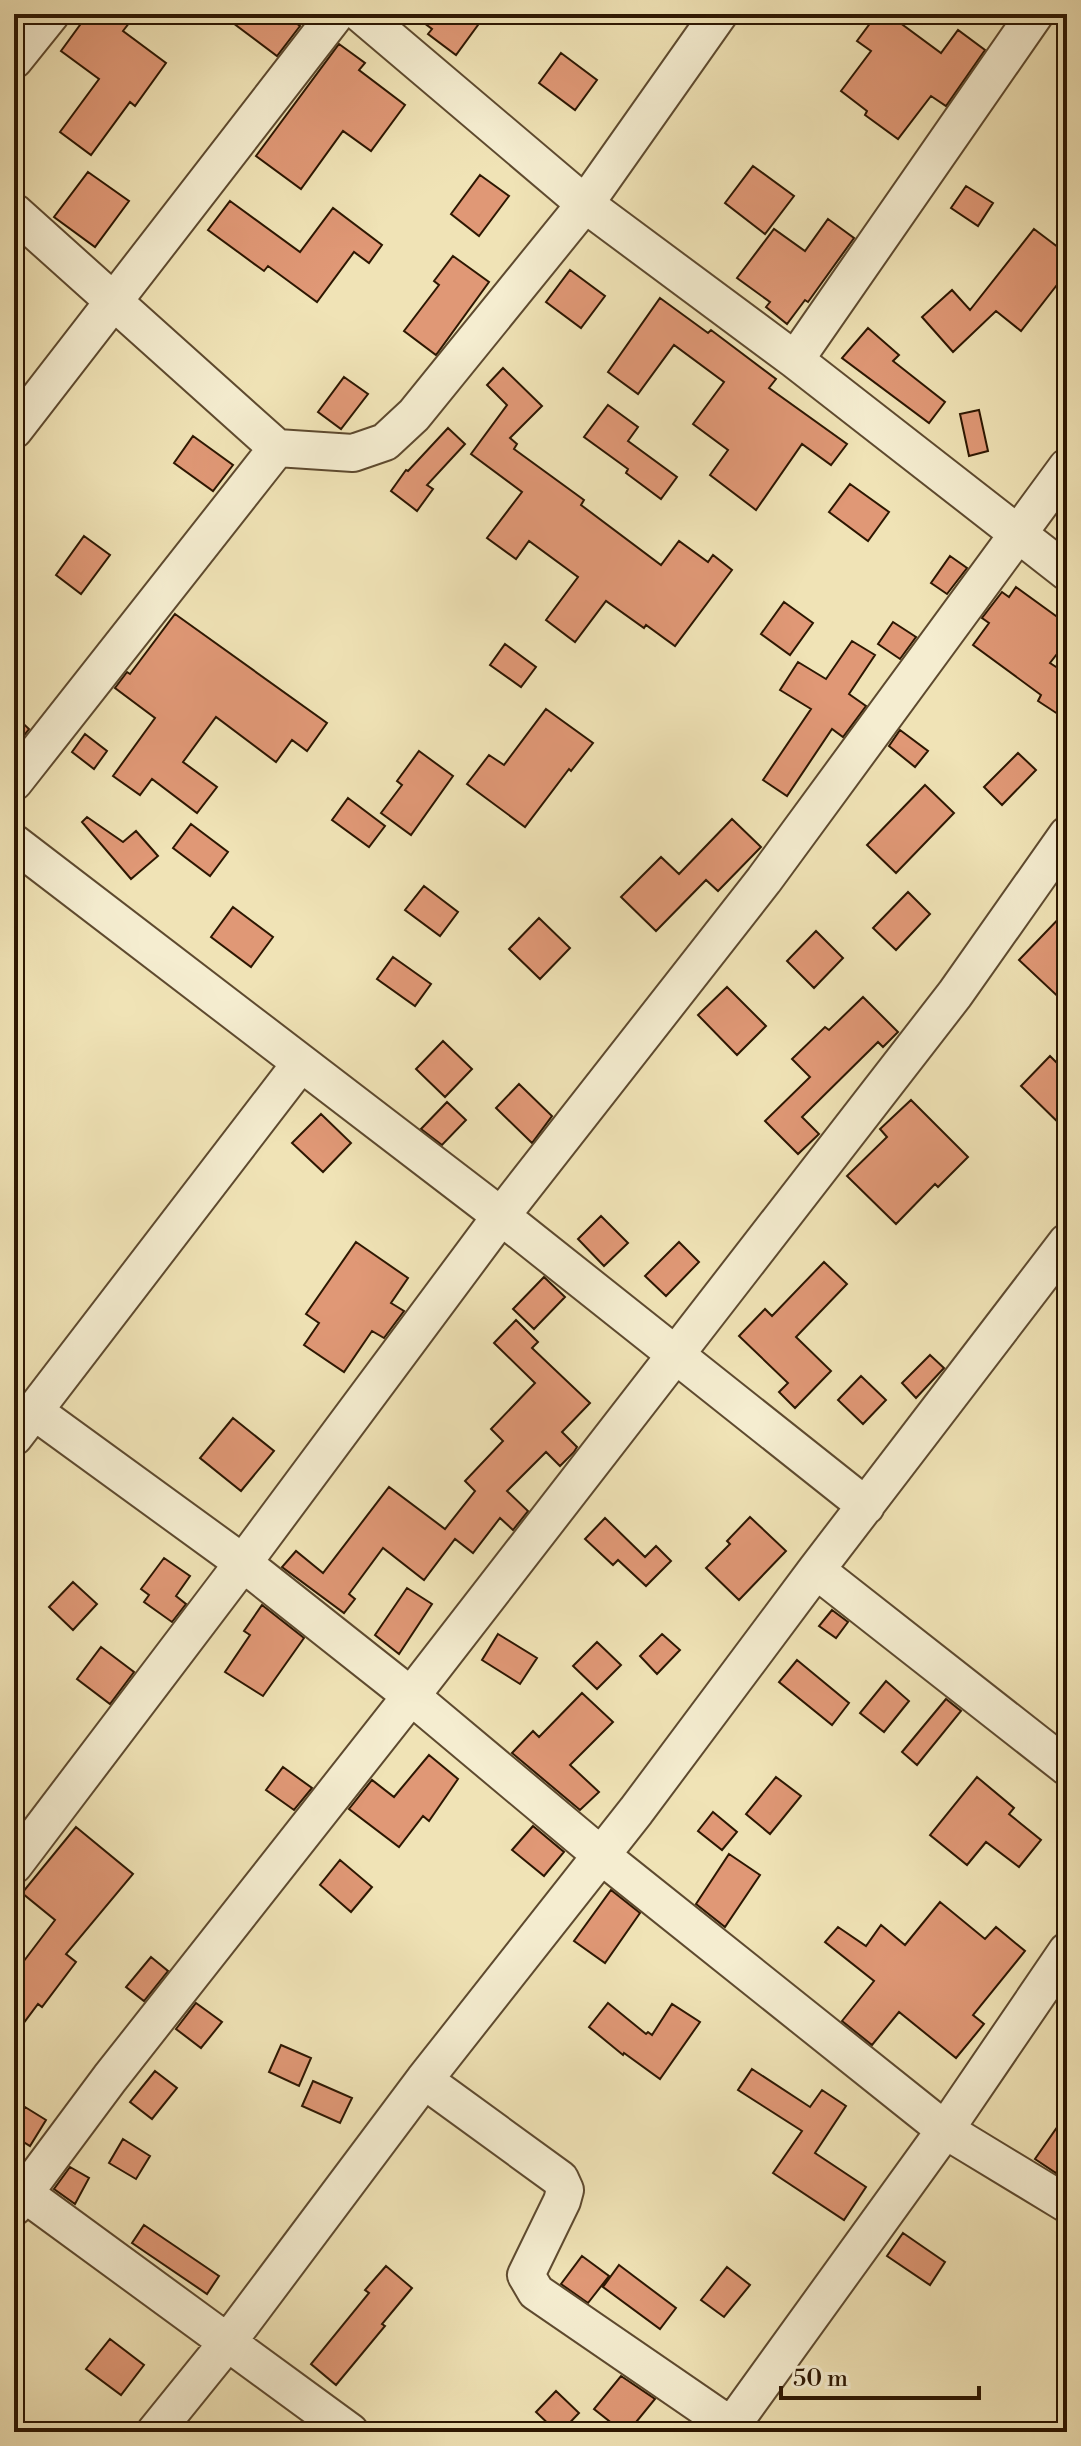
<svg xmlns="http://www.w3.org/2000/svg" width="1081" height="2446" viewBox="0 0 1081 2446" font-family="'Libre Bodoni',serif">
  <rect width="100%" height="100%" fill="#f0e3b6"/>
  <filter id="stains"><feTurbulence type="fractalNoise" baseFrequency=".0025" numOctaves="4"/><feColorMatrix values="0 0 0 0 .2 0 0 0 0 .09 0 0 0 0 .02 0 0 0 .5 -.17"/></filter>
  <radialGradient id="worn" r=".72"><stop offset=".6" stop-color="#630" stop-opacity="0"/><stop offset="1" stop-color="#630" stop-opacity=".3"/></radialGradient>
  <path fill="#e09876" stroke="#2d1702" stroke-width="2" d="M88,14H136L123,31L166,63L135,106L130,102L91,155L60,132L99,79L61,51Z
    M221,14H284L300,26L277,56Z
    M412,14H486L456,55L428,34L432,29Z
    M877,14H888L941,53L958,30L985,50L946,106L931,96L898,139L865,115L867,111L841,91L871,51L857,41Z
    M339,44L365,63L359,70L405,105L371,151L343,131L301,189L256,156Z
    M561,53L597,80L575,110L539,83Z
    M753,166L794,196L765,234L725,203Z
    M88,172L129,201L95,247L54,217Z
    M480,175L509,196L479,236L451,214Z
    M966,186L993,203L978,226L951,208Z
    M230,201L300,252L333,208L382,245L369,263L354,252L317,302L268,266L264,271L208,230Z
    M828,219L854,238L808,302L805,300L787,324L766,307L770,302L737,278L774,229L805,251Z
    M1034,229L1067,254V272L1021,331L996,311L953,352L922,317L952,290L970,310Z
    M453,256L489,282L436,355L404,331L439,285L434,281Z
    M570,270L605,296L581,328L546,302Z
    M660,298L708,333L711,330L776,379L769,388L847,444L831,465L802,444L756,510L710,475L728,450L693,424L724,382L674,345L638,394L608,372Z
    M868,328L899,355L893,361L945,402L929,423L842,358Z
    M503,368L542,406L510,438L517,444L514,449L584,500L581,505L661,565L679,541L708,562L713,555L732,570L675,646L646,625L644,628L606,601L575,642L546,620L578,577L529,541L516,559L487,538L522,492L471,454L507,405L487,385Z
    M344,377L368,394L341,429L318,412Z
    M608,405L638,427L628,441L677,477L661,499L626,473L628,469L584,437Z
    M979,410L988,451L969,456L960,414Z
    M448,428L465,444L427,485L433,489L417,511L391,491L406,470L408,471Z
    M193,436L233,465L213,491L174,463Z
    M850,484L889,512L868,541L829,512Z
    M84,536L110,555L81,594L56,575Z
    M950,556L967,568L947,594L931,583Z
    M1016,587L1067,624V641L1050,663L1067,674V720L1038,701L1041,695L973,645L989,623L982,618L1002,592L1009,597Z
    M784,602L813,623L790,655L761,634Z
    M175,614L327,723L307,751L292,740L276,762L216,717L183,762L217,787L197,813L152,779L140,795L113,776L155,718L115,688L127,672L130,674Z
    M893,622L916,637L900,659L878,644Z
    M852,641L875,655L849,694L866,706L843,737L832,729L787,796L763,780L811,709L780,690L798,662L826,679Z
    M505,644L536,667L521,687L490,665Z
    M546,709L593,743L571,771L569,769L525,827L467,784L489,755L504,765Z
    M14,715L29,729L14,748Z
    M900,730L928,751L915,767L889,746Z
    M85,734L107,751L94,769L72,752Z
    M419,751L453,776L411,835L381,813L402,785L397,781Z
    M1018,753L1036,770L1002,805L984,787Z
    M925,785L954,813L896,873L867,845Z
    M348,798L385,826L369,847L332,820Z
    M87,817L123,842L136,831L158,856L131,879L82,822Z
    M732,819L761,847L718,891L706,880L656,931L621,897L661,857L679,874Z
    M191,824L228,852L210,876L173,848Z
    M424,886L458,912L440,936L405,910Z
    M908,892L930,914L896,950L873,928Z
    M233,907L273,937L251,967L211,937Z
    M1067,910V1005L1019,960Z
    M539,918L570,948L540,979L509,949Z
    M816,931L843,958L814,988L787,961Z
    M393,957L431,984L415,1006L377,979Z
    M727,987L766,1026L737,1055L698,1015Z
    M863,997L898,1032L883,1047L878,1042L802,1117L819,1134L798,1154L765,1121L810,1077L792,1059L825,1027L829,1030Z
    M443,1041L472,1069L445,1097L416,1069Z
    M1050,1056L1067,1073V1131L1021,1086Z
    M519,1084L552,1116L532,1143L496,1108Z
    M911,1100L968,1157L938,1187L935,1184L896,1224L847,1176L887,1137L880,1129Z
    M447,1102L466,1120L442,1145L421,1129Z
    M321,1114L351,1143L323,1172L292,1143Z
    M601,1216L628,1243L604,1266L578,1239Z
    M356,1242L408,1278L391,1303L404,1311L384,1338L372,1331L344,1372L304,1345L319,1323L306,1314Z
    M679,1242L699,1262L666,1296L645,1276Z
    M824,1262L847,1284L796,1337L831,1371L795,1408L779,1392L788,1383L739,1336L765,1309L772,1316Z
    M544,1277L565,1297L534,1329L513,1309Z
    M516,1320L538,1342L532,1348L590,1403L562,1432L577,1447L574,1452L560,1466L546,1452L507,1491L528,1511L513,1530L500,1518L473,1553L455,1539L424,1580L383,1548L349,1594L355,1599L344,1613L282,1567L296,1551L323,1573L389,1487L445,1529L475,1491L465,1481L503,1441L491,1429L535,1383L494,1343Z
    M930,1355L944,1368L916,1398L902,1383Z
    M861,1376L886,1400L863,1424L838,1400Z
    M233,1418L274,1451L241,1491L200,1458Z
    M750,1517L786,1551L739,1600L706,1568L730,1544L727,1541Z
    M605,1518L645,1557L656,1546L671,1561L646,1586L618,1560L613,1565L585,1539Z
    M164,1558L190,1576L176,1596L186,1604L172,1622L144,1602L149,1595L141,1589Z
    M73,1582L97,1604L73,1630L49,1607Z
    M407,1588L432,1604L399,1654L375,1635Z
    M262,1605L304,1638L263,1696L225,1672L250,1635L244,1631Z
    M832,1610L848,1622L836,1638L819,1626Z
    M498,1634L537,1658L520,1684L482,1660Z
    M662,1634L680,1650L657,1674L640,1656Z
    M597,1642L621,1665L597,1689L573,1666Z
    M101,1647L134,1672L110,1704L77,1679Z
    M797,1660L849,1703L832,1725L779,1682Z
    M886,1681L909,1701L884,1732L860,1713Z
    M582,1693L613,1722L570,1765L599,1792L580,1810L512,1753L533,1731L539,1737Z
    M946,1699L961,1711L917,1765L902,1752Z
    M429,1755L458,1779L429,1821L423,1816L399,1847L349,1809L372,1780L394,1797Z
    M283,1767L312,1788L294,1810L266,1790Z
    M776,1777L801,1796L770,1834L746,1814Z
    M977,1777L1014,1808L1009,1814L1041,1840L1019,1867L986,1842L967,1865L930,1835Z
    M713,1812L737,1832L722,1850L698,1831Z
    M533,1826L564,1852L544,1876L512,1850Z
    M76,1827L133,1874L66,1954L76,1962L42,2007L38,2004L14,2036V1974L55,1920L22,1893Z
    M729,1854L760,1875L725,1927L696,1904Z
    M340,1860L372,1887L351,1912L320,1885Z
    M611,1890L640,1913L605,1963L574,1941Z
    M940,1902L985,1939L996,1927L1025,1951L973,2015L984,2024L956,2058L899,2012L872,2045L842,2021L874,1981L825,1942L838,1927L866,1946L881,1925L905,1945Z
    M151,1957L168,1971L144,2001L126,1987Z
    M196,2003L222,2022L201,2048L176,2029Z
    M608,2003L646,2034L648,2032L652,2035L672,2004L700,2022L660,2079L624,2053L623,2055L589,2027Z
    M281,2045L311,2058L299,2086L269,2072Z
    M752,2069L810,2107L822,2090L846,2106L815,2153L866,2187L844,2220L773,2173L802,2131L738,2090Z
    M155,2071L177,2088L152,2119L130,2102Z
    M313,2081L352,2098L340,2123L302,2106Z
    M25,2107L46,2120L30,2146L14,2136V2125Z
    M1067,2113V2157L1056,2173L1035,2159Z
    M123,2139L150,2156L136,2179L109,2163Z
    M70,2167L89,2178L75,2204L54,2189Z
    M144,2225L219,2276L207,2294L132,2243Z
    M903,2233L945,2262L930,2285L887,2256Z
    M582,2256L609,2276L588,2303L561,2284Z
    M619,2265L676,2308L660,2329L603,2287Z
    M386,2266L412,2288L382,2324L385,2326L336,2385L311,2364L369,2293L365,2290Z
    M727,2267L750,2285L724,2317L701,2300Z
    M110,2339L144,2365L121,2395L86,2369Z
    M621,2376L655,2399L628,2432H623L594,2409Z
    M556,2391L579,2413L561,2432H557L536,2412Z"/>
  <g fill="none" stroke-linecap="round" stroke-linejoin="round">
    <g stroke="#5e4a2f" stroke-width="40">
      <path id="minor" d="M361,14L585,204L795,360L1067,572
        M14,60L51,14
        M14,212L277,448L353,453L385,442L414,415L585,204L719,14
        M795,360L1035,14
        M14,430L336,14
        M14,782L277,448
        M14,843L501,1216L866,1506
        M34,1411L243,1563L411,1696L602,1856L945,2130L1067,2204
        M14,1437L301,1063
        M816,1570L1067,1767
        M14,1865L243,1563L501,1216L764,880L1067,467
        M424,2080L560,2179L565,2190L562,2201L526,2275L536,2292L740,2432
        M14,2186L350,2432
        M14,2207L110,2078L411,1696L955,994L1067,835
        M155,2432L227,2343L424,2080L636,1811L816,1570L1067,1242
        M727,2432L945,2130L1067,1951"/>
    </g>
    <use href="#minor" stroke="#f5edd0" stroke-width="36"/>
  </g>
  <rect width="1081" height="2446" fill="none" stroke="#f0e3b6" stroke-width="48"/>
  <rect x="16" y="16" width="1049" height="2414" fill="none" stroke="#2d1702" stroke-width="4"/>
  <rect x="24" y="24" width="1033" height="2398" fill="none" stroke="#2d1702" stroke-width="2"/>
  <path d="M781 2386v12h198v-12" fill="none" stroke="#2d1702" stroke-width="4"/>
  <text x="793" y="2386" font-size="24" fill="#2d1702" stroke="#f5edd0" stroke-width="6" paint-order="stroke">50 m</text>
  <rect width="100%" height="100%" filter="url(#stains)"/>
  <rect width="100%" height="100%" fill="url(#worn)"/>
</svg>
